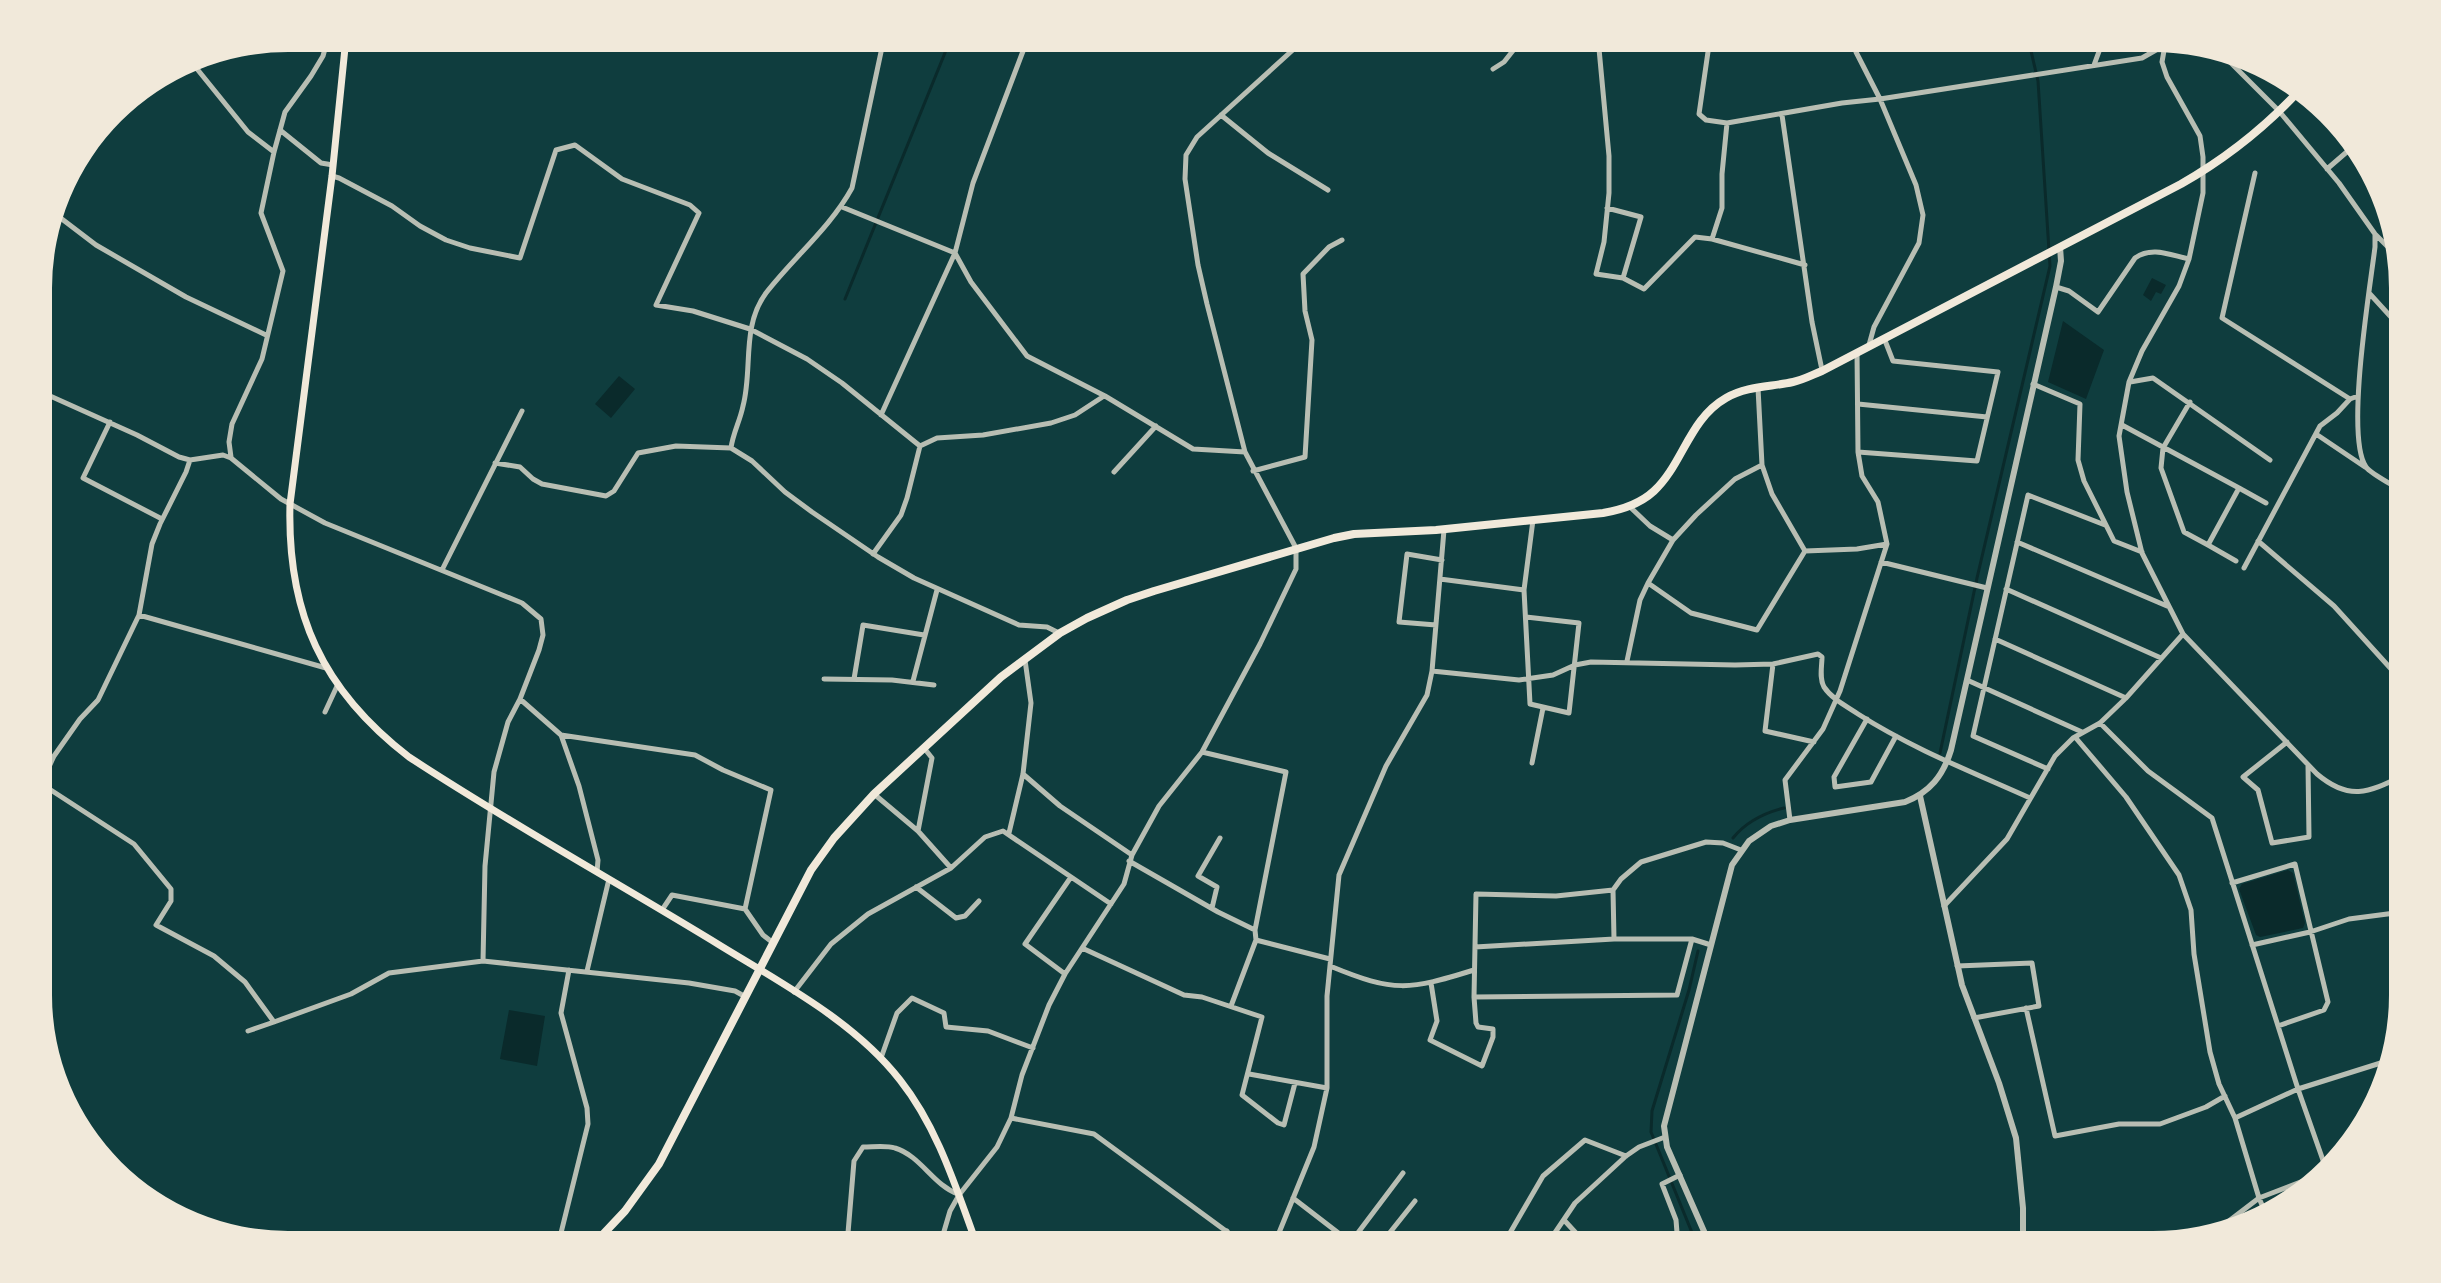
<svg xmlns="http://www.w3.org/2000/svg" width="2441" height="1283" viewBox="0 0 2441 1283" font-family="'Golos Text',sans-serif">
  <rect width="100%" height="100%" fill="#0f3d3e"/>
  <path fill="#0a2a2b" d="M2152,278L2166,285L2161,294L2156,292L2151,301L2143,295Z
    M2063,321L2104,350L2086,399L2048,382Z
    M619,376L635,389L611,418L595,404Z
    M2288,870L2293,873L2305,923L2303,928L2260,937L2256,935L2239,889L2242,884Z
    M509,1010L545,1016L537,1066L500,1059Z"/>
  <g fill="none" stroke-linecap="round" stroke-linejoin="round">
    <path stroke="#0a2a2b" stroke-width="3" d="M845,299L951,38
      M1940,753L1977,578L2050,266L2038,81L2028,38
      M1733,838C1746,822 1764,813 1784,808
      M1697,1245L1651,1132L1652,1111L1689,990L1698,951"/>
    <path stroke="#b8beb3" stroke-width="5" d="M1598,38L1609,156V193L1604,242L1596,274L1623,278L1644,289L1695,237L1712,239L1805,265
      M1695,38L1709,42
      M1710,38L1699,114L1706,120L1727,123L1842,103L1880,99L2142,58L2170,42
      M1854,38L1856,52L1880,99L1916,185L1923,215L1919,243L1874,327L1869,345
      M2165,45L2162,62L2167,77L2200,136L2203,157V193L2189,259L2179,286L2142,351L2129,382L2119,436L2127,492L2142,553L2183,634L2317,774C2349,801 2368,793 2402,776
      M2222,54L2279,111L2339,183L2375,234L2387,246L2400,252
      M189,59L248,132L274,152
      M2094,65L2104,38
      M1493,69L1504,62L1523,38
      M1221,115L1268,153L1328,190
      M1782,115L1812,322L1822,370
      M280,130L321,163L333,165
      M2327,169L2356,144
      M2255,173L2222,318L2350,399L2358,396
      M332,176L339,178L392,206L420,226L446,240L470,248L520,258L556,150L575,145L622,179L690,205L699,213L656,305L693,311L750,329L807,359L842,383L920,446
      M842,207L955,253L971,282L1027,356L1105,396L1193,449L1245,452
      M1607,208L1641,217L1623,278
      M54,213L96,245L186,297L266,335
      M2375,234V247C2370,288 2345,437 2366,467C2371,474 2393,485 2402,491
      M1712,239L1722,208V174L1727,123
      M2056,287L2069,291L2098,312L2135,258C2152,246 2170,255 2189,259
      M2370,294L2401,328
      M2130,382L2153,378L2270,460
      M2033,384L2080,404L2078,460L2084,481L2114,541L2142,552
      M1758,388L1762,465L1772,494L1805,551L1757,630L1691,613L1648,583L1673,540L1696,515L1735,479L1762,465
      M39,391L137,435L179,457L190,460L223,455L231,458L281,499L325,523L522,603L541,619L543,635L539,650L520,699L508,722L494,772L485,866L483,961
      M2190,402L2163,448L2161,468L2184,532L2208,545
      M1858,404L1987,417
      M881,415L955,253L973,183L1028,38
      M110,422L83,478L162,519
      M2122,425L2239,488
      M39,427L49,395
      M2316,434L2365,467
      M920,446L937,438L983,435L1051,423L1075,415L1104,396
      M731,448C733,433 740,421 743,406C753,369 741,327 766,293C794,257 830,228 852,188L884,38
      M1858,452L1977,461L1998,372L1893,361L1884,338
      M231,457L229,442L232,424L262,359L283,271L261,213L274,152L285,112L311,76L323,56L328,38
      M495,463L520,467L533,479L542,484L606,496L614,491L638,453L676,446L731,448L752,461L785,492L812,512L878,557L914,578L1019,625L1047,627L1059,633
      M1253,471L1305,457L1312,340L1305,311L1303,274L1329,247L1342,240
      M1114,472L1156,426
      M1630,507L1650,526L1673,540
      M2258,541L2334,606L2402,681
      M2017,542L2167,606
      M1805,551L1857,549L1887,544
      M873,554L901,515L907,498L920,446
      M2236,561L2208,545L2239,488L2266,503
      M1881,562L1987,588
      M2244,568L2320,426L2337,413L2350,399
      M442,570L522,411
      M1440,579L1524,590
      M2006,589L2161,658
      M139,615L326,668
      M1526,617L1579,623L1569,713L1530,704L1524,590L1533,520
      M1436,625L1399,622L1407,554L1442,560
      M1995,639L2126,698
      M1627,661L1640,600L1648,583
      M1773,664L1765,731L1814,742
      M1432,671L1519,680L1553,675L1575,665L1591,662L1735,665L1773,664L1818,654L1822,657C1822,666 1819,678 1824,687C1832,699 1846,706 1858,714C1911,748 1972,772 2030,798
      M824,679L892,680L934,685
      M854,679L863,625L924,635
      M1967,680L2082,732
      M913,681L937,590
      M520,699L561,735L579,786L598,860L597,872
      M325,712L338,684
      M1867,719L1834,777L1835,787L1871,782L1896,736
      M2100,723L2148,771L2212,818L2298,1089L2325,1166
      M561,735L695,755L723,770L771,790L745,909L763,935L772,942
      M2075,737L2126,797L2179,875L2191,910L2194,954L2210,1052L2219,1084L2235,1118
      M2287,742L2243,777L2258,790L2272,843L2309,837L2308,765
      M1202,752L1286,772L1255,930L1256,940L1231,1006
      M1532,763L1543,708
      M2048,769L1973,736L2028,495L2105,525
      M1023,774L1060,806L1132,855
      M40,783L134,844L171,889V901L156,925L214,956L245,982L274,1022L351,994L389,973L483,961L689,983L735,991L744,996
      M40,786L54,756L80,719L98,700L139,615L152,544L160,524L186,472L190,460
      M874,794L918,831L951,868
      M1790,820L1785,780L1823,729L1840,691L1887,544L1878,502L1862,476L1858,452L1857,352
      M918,831L932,758L924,748
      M1009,833L1023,774L1031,703L1025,660
      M1129,861L1218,912L1255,930
      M2232,883L2295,864L2328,1002L2324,1010L2278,1026
      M916,887L956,918L965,916L979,901
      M1613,890L1556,896L1476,894L1474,997L1677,995L1692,939L1711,945
      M1944,906L2007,839L2055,756L2073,738L2100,723L2126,698L2183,634
      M1212,908L1217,887L1198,876L1220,838
      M662,910L672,895L745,909
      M1614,939L1613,890L1621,879L1641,862L1706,842L1723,843L1741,850
      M1256,940L1330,959
      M2252,945L2310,932L2349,919L2395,913L2394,994L2386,1061
      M1475,947L1614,939H1692
      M1082,948L1184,995L1202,997L1262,1017L1242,1095L1278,1123L1284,1125L1295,1083
      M1330,966C1395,993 1409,990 1474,970
      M1957,966L2032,963L2039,1006L1974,1018
      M569,970L561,1013L587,1108L588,1124L560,1237L576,1245
      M587,971L609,879
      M1065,974L1025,944L1071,877
      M1431,983L1437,1021L1430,1040L1482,1066L1493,1037V1029L1478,1027L1476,1023L1474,997
      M794,992L831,944L868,914L951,868L985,837L1003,831L1111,904
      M2026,1008L2055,1136L2119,1124H2160L2206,1107L2225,1096
      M248,1031L274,1022
      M881,1058L897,1013L912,998L944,1013L946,1027L988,1031L1033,1048
      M1249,1074L1327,1088
      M1011,1118L1094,1134L1245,1245
      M1293,1198L1354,1245
      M2265,1212L2259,1198L2235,1118L2298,1089L2387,1061
      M1564,1220L1587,1245
      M2221,1227L2259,1198L2316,1176
      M1351,1242L1403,1173
      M847,1245L854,1161L863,1147C873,1147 886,1145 895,1148C921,1156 933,1185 958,1194
      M940,1245L950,1211L959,1195L997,1147L1011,1118L1022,1075L1049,1005L1065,974L1124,884L1132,855L1159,806L1202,752L1260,644L1296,569V548L1245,452L1207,304L1198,265L1185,179L1186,155L1197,137L1306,38
      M1217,1245L1227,1231
      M1274,1245L1314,1147L1327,1088V996L1339,875L1386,766L1427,695L1432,671L1444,530
      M1380,1245L1415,1201
      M1503,1245L1543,1176L1585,1140L1626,1156
      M1543,1245L1548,1243L1575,1203L1626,1156L1639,1147L1665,1137
      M1678,1245L1676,1220L1662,1184L1680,1175"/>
    <path stroke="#b8beb3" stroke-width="6" d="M1920,796L1962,985L1999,1083L2016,1138L2023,1208V1245
      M1710,1245L1667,1147L1664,1126L1732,865L1749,841L1771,826L1790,820L1905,802C1930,792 1943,776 1951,750L2056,287L2061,261L2060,247"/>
    <path stroke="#f1e9da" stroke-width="7" d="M346,38L332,176L290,504C287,613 322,690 409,757C511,824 618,883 721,946C783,984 855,1022 900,1080C938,1128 956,1188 977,1245"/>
    <path stroke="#f1e9da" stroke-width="8" d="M593,1245L625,1211L659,1164L811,870L834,838L874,794L1001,677L1060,633L1087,618L1127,600L1154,591L1334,538L1354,534L1436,530L1603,513C1621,510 1640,504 1654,491C1683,464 1689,419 1726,398C1747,386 1770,387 1793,382C1803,380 1812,375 1822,371L2181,184C2225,159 2262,130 2297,93"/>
  </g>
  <path d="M0 0H2441V1283H0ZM288 52H2153A236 236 0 0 1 2389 288V995A236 236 0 0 1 2153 1231H288A236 236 0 0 1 52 995V288A236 236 0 0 1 288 52Z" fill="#f1e9da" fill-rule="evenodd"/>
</svg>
